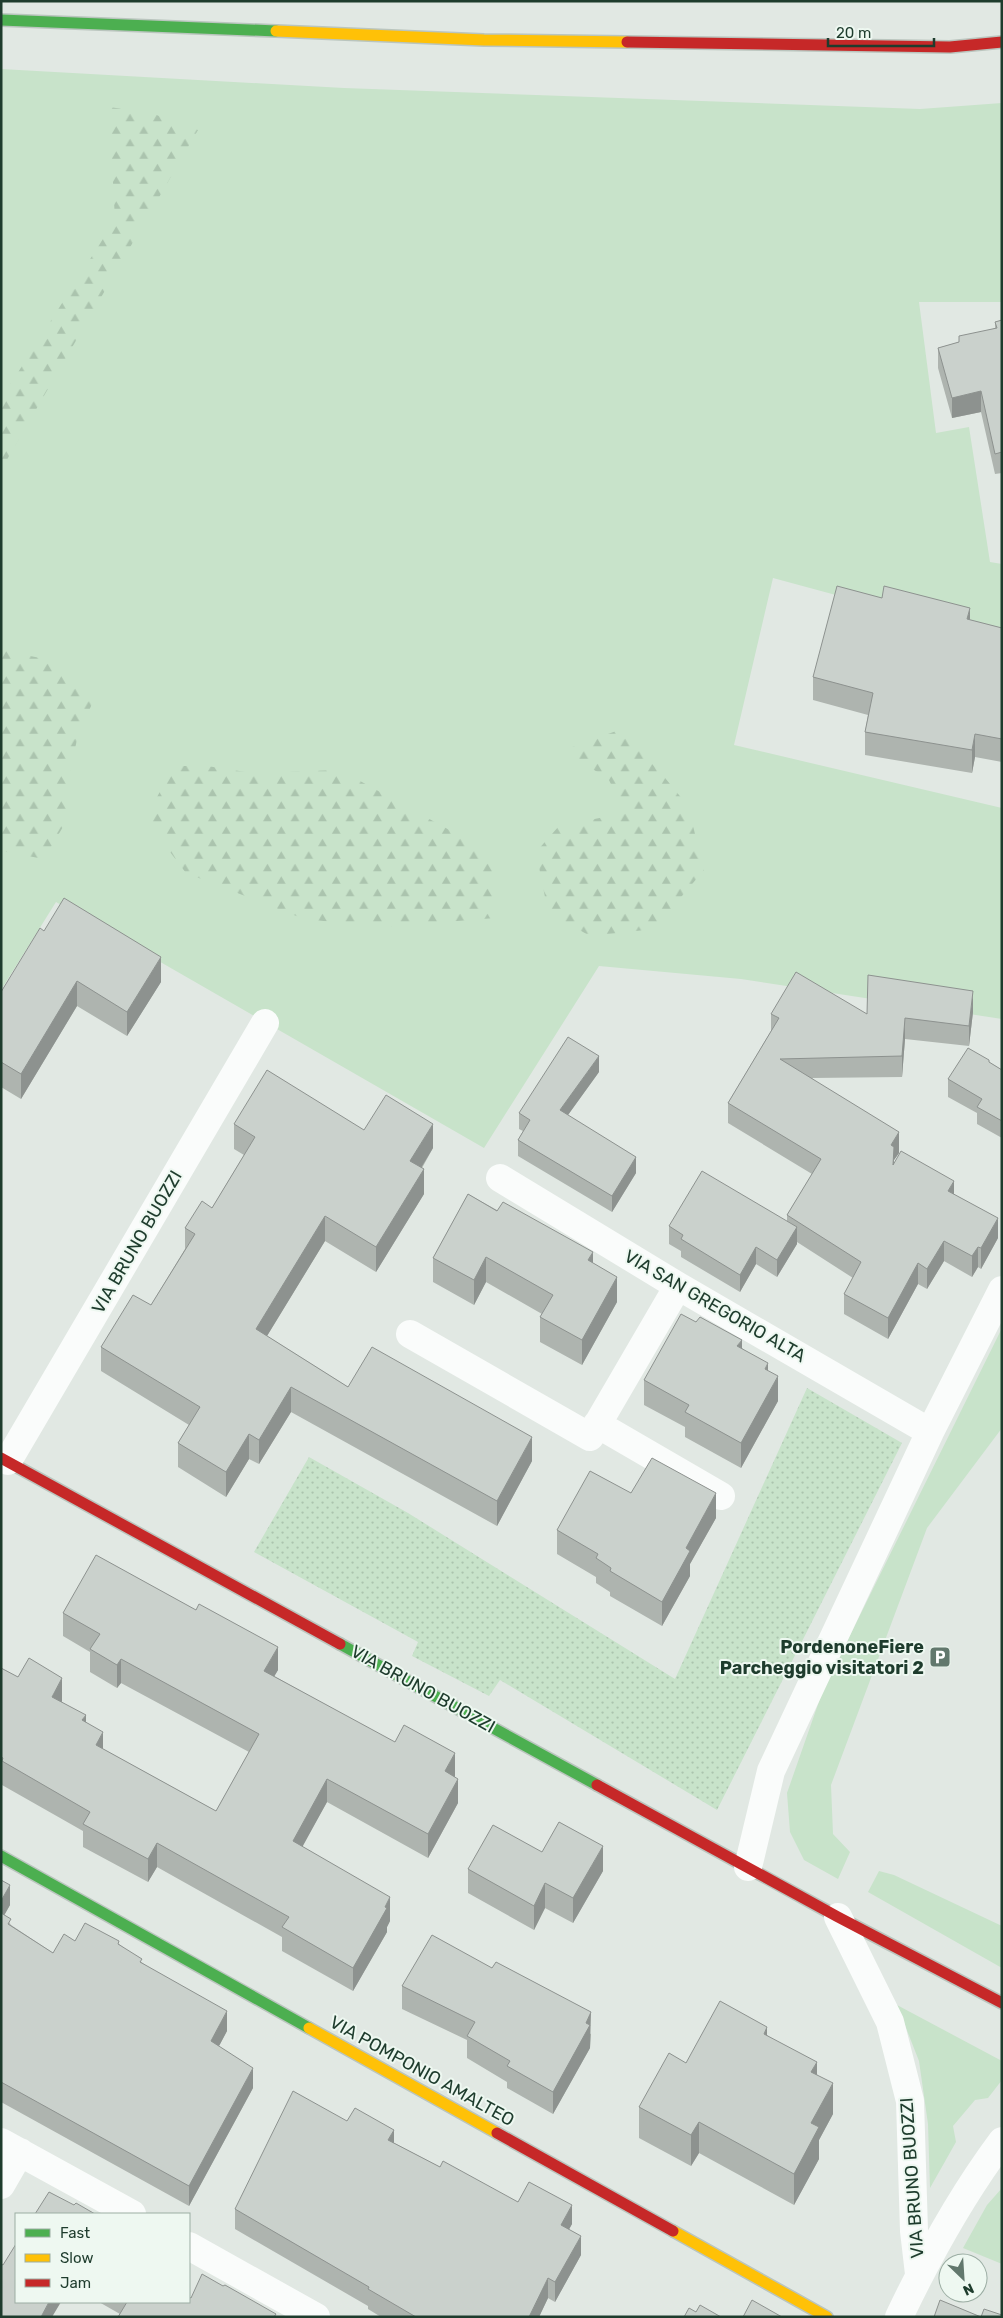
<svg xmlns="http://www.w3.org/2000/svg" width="1003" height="2318" viewBox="0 0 1003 2318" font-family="Rubik,sans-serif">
  <defs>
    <pattern id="forest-firs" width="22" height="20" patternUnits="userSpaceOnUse" patternTransform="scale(1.25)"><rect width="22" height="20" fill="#c8e3ca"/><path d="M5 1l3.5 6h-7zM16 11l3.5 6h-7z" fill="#abc4ae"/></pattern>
    <pattern id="park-dots" width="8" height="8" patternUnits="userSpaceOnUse" patternTransform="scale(1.25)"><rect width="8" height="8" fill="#c8e3ca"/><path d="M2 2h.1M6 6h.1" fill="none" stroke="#abc4ae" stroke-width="1.8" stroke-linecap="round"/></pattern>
  </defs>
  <rect width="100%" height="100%" fill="#e1e8e3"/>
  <path fill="#c8e3ca" d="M1,69L344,88L920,109L1002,103V302H919L936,433L969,427L990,562L1002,564V640L773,578L734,745L1002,808V1019L741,979L599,966L484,1148L56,902L1,990Z
    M1002,1328V1428L927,1528L831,1785L833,1834L850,1852L838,1879L804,1860L790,1832L787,1793L823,1690Z
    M879,1871L894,1875L1002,1926V1968L868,1892Z
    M897,2005L1002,2061V2080L988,2098L975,2100L953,2126L956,2142L930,2188L928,2124L919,2061Z
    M1002,2188V2264L963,2248L987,2205Z"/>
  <path fill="url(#forest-firs)" d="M109,107L151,113L198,130L1,470V399L115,220Z
    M1,650L40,658L96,695L78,735L65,794L70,815L44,859L1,851Z
    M619,730L661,773L688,806L704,870L654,929L590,936L548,912L536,852L559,826L625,813L608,778L561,751Z
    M174,766H207L252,773L340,770L495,855V918L382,927L304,919L186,873L145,819Z"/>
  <path fill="url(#park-dots)" d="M807,1388L902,1443L717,1810L500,1680L489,1696L412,1656L418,1642L254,1552L309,1457L408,1513L675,1679Z"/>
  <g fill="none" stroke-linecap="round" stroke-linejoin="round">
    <g stroke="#bac5be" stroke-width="14">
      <path id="fast" d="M1,20L276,31
        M340,1644L597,1785
        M1,1856L309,2028"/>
    </g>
    <g stroke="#bac5be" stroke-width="14">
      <path id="slow" d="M276,31L484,40L627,42
        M309,2028L497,2133
        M673,2231L827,2317"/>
    </g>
    <g stroke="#bac5be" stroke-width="14">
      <path id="jam" d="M627,42L950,47L1002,42
        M1,1458L340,1644
        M597,1785L838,1917L1002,2003
        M497,2133L673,2231"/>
    </g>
    <path stroke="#fafcfb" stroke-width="28" d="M500,1178L678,1286L930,1432
      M410,1334L590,1437L678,1286
      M597,1424L721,1496
      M8,1461L265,1023
      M748,1867L771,1771L930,1432L1002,1290
      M838,1917L890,2022L910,2101L914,2231L919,2274
      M1,2142L132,2214
      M1,2185L20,2152
      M189,2246L316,2317
      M899,2317C928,2256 961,2196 1002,2141"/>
    <use href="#fast" stroke="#4caf50" stroke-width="11"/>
    <use href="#slow" stroke="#ffc107" stroke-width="11"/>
    <use href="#jam" stroke="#c62828" stroke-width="11"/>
  </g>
  <path fill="#aeb4af" d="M1002,320V473L995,474L981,412L952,418L938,368V348L959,342L995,328V322Z
    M882,598L1002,628V762L975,757L972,773L865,755V732L868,715L813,700V677Z
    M44,931L161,982L127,1036L77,1006L21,1099L1,1087V992Z
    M973,1012L969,1046L905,1039L902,1077L812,1078L899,1153L894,1160V1162L954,1194L998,1238L981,1269L978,1267L972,1277L944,1261L927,1289L918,1284L888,1339L844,1314V1294L853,1278L797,1242V1244L777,1277L756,1264L740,1292L681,1257V1251L669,1244V1226L787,1221V1215L812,1174L728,1123V1103L771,1031V1014H867Z
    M989,1062L1002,1070V1138L977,1124V1113L948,1097V1079Z
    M599,1072L568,1115L636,1173L612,1212L518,1156V1140L523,1131L519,1129V1113Z
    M234,1124L364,1130L433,1148L422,1168L424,1194L376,1272L325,1241L267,1336L348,1387L532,1461L497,1526L291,1412L259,1464L249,1459L226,1497L178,1467V1443L189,1425L101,1371V1347L151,1305L185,1249V1228L212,1208L244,1155L234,1149Z
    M468,1194L593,1263L617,1302L582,1365L540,1342V1317L542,1314L486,1282L474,1305L433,1282V1258Z
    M742,1348L768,1371L778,1401L741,1468L685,1437V1427L644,1405V1380Z
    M631,1493L716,1518L690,1564V1576L662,1626L610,1596V1592L596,1583V1577L557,1554V1530Z
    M63,1613L278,1670L274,1676L455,1777L458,1803L428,1858L327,1802L302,1846L390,1921L387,1927V1932L353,1991L282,1951V1937L157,1867L148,1882L83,1847V1831L2,1785V1781H1V1668L62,1701V1702L86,1722L103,1749L216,1811L249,1752L121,1683L117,1688L90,1672V1652L63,1636Z
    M542,1852L603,1871L573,1923L545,1908L534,1930L468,1893V1869Z
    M1,1880L10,1905L4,1915L11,1925L53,1953L75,1941L119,1944L227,2031L219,2046L253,2088L189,2206L1,2102Z
    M402,1986L591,2034L590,2048L553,2114L507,2088V2082L467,2058V2040L402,2009Z
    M767,2035L817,2074L833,2114L819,2140V2159L794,2205L699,2153L691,2166L639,2138V2107L686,2063Z
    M347,2121L394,2143L440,2167L518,2202L572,2224L569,2229L581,2255L555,2302L548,2298L539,2317H381L368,2309V2306L235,2229V2209Z
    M191,2298L276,2317L120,2314L99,2302H189Z"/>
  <path fill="#8d928f" d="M981,391V412L952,418V398Z
    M970,608V631L967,619Z
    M975,734V757L972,773V750Z
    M161,957V982L127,1036V1012Z
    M77,981V1006L21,1099V1074Z
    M973,991V1012L969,1046V1026Z
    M905,1018V1039L902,1077V1056Z
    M599,1056V1072L560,1126V1110Z
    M433,1124V1148L410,1186V1161Z
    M899,1132V1153L894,1160L893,1185L891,1145Z
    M636,1157V1173L612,1212V1196Z
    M424,1169V1194L376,1272V1247Z
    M954,1181V1202L948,1191Z
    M325,1216V1241L256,1354V1329Z
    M998,1218V1238L981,1269V1248Z
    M797,1227V1244L777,1277V1260Z
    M944,1241V1261L927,1289V1269Z
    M756,1247V1264L740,1292V1275Z
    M978,1247V1267L972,1277V1256Z
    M593,1252V1277L588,1260Z
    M486,1257V1282L474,1305V1280Z
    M918,1263V1284L888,1339V1318Z
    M617,1277V1302L582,1365V1340Z
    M742,1340V1364L737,1346Z
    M768,1363V1388L765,1369Z
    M778,1376V1401L741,1468V1443Z
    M291,1387V1412L259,1464V1440Z
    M249,1434V1459L226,1497V1472Z
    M532,1437V1461L497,1526V1501Z
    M716,1493V1518L690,1564V1576L662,1626V1602L686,1548Z
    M278,1647V1670L264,1694V1671Z
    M121,1659V1683L117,1688V1665Z
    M62,1678V1701L52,1720V1697Z
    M86,1715V1739L82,1720Z
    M103,1732V1756L96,1745Z
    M455,1753V1777L445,1795V1771Z
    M327,1779V1802L293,1864V1841Z
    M458,1779V1803L428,1858V1834Z
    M157,1843V1867L148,1882V1859Z
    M603,1846V1871L573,1923V1898Z
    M545,1883V1908L534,1930V1906Z
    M10,1885V1905L1,1921V1901Z
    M390,1897V1921L387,1927V1932L353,1991V1968Z
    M227,2011V2031L211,2061V2041Z
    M591,2012L590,2048L553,2114V2092Z
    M767,2027V2059L764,2034Z
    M817,2062V2093L811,2072Z
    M253,2068V2088L189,2206V2186Z
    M833,2083V2114L819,2140V2159L794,2205V2174L811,2123Z
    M699,2122V2153L691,2166V2135Z
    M394,2130V2150L388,2140Z
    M572,2205V2224L561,2244V2225Z
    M581,2236V2255L555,2302V2282Z
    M548,2278V2298L539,2317H529Z
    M49,2302H61L52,2317H41Z"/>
  <path fill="#cad1cc" stroke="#8d928f" d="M1002,320V452L995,454L981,391L952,398L938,348L959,342V336L997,328L995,322Z
    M837,586L882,598L884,586L970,608L967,619L1002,628V739L975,734L972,750L865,732L873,693L813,677Z
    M64,898L161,957L127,1012L77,981L21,1074L1,1062V992L40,928L44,931Z
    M796,972L867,1014L868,975L973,991L969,1026L905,1018L902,1056L780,1059L899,1132L891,1145L894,1147L893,1165L901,1151L954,1181L948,1191L998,1218L981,1248L978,1247L972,1256L944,1241L927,1269L918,1263L888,1318L844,1294L861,1262L787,1215L821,1159L728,1103L779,1018L771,1014Z
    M568,1037L599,1056L560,1110L636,1157L612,1196L518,1140L530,1120L519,1113Z
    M968,1048L989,1060V1062L1002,1070V1121L977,1107L982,1099L948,1079Z
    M267,1070L364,1130L386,1095L433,1124L410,1161L424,1169L376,1247L325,1216L256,1329L348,1387L372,1347L532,1437L497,1501L291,1387L259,1440L249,1434L226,1472L178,1443L200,1407L101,1347L133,1295L151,1305L195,1234L185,1228L202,1201L212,1208L255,1137L234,1124Z
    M702,1171L797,1227L777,1260L756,1247L740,1275L681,1239L683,1235L669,1226Z
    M468,1194L497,1211L503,1202L593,1252L588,1260L617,1277L582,1340L540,1317L553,1295L486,1257L474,1280L433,1258Z
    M681,1314L696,1322L700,1317L742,1340L737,1346L768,1363L765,1369L778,1376L741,1443L685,1412L689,1405L644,1380Z
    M652,1458L716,1493L686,1548L690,1551L662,1602L610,1571L611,1568L596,1558L598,1554L557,1530L590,1471L631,1493Z
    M96,1555L196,1610L199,1604L278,1647L264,1671L395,1742L404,1725L455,1753L445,1771L458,1779L428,1834L327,1779L293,1841L390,1897L385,1907L387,1908L353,1968L282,1927L289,1917L157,1843L148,1859L83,1824L90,1812L2,1761L3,1758L1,1757V1668L18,1677L29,1658L62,1678L52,1697L86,1715L82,1720L103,1732L96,1745L216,1811L259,1734L121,1659L117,1665L90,1649L100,1634L63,1613Z
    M559,1822L603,1846L573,1898L545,1883L534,1906L468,1869L493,1825L542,1852Z
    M1,1880L10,1885L1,1901Z
    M1,1913L11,1919L8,1924L53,1953L64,1934L75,1941L85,1923L119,1941L118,1944L142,1959L140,1962L227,2011L211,2041L253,2068L189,2186L1,2082Z
    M432,1935L492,1968L496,1962L591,2012L586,2023L590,2025L553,2092L507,2066L510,2061L467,2036L475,2022L402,1986Z
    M720,2001L767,2027L764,2034L817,2062L811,2072L833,2083L811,2123L819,2127L794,2174L699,2122L691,2135L639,2107L669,2053L686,2063Z
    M293,2091L347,2121L355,2108L394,2130L388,2140L440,2167L443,2161L518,2202L529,2182L572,2205L561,2225L581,2236L555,2282L548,2278L529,2317H416L368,2289L369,2287L235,2209Z
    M49,2192L74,2205L76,2203L95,2214H35Z
    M16,2244V2302H49L41,2317H1V2264L3,2265Z
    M202,2274L223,2286L225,2285L276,2314L274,2317H118L127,2302H189V2297L191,2298Z
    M752,2300L782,2317H743Z
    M940,2300L981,2317L984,2309L1002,2315V2317H934Z
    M700,2305L721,2317H684L689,2308L696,2312Z"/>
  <defs>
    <g id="parking-square" transform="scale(1.125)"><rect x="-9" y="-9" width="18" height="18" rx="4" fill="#62786d" stroke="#eef8f1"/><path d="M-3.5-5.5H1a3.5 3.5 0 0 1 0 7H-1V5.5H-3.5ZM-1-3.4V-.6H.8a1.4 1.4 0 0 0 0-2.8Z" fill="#fff"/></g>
  </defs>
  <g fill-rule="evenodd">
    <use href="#parking-square" x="940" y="1657"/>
  </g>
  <g text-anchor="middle" stroke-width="4" stroke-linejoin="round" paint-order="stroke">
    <g font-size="18" fill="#1e3c2d" stroke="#eef8f1">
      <text transform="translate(137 1242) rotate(-60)" y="6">VIA BRUNO BUOZZI</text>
      <text transform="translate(715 1306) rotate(30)" y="6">VIA SAN GREGORIO ALTA</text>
      <text transform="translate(423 1689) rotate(29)" y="6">VIA BRUNO BUOZZI</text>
      <text transform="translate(422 2071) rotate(29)" y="6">VIA POMPONIO AMALTEO</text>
      <text transform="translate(912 2178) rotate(-94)" y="6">VIA BRUNO BUOZZI</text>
    </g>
    <g font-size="18" font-weight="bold" fill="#1e3c2d" stroke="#eef8f1" text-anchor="end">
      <text x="924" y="1653">PordenoneFiere<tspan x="924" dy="21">Parcheggio visitatori 2</tspan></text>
    </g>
  </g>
  <rect width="1003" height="2318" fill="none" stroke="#1e3c2d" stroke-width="5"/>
  <rect x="15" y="2213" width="175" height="90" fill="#eef8f1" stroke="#9bada3"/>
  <rect x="25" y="2229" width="25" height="8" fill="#4caf50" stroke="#9bada3"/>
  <text x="60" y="2238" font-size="15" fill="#1e3c2d">Fast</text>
  <rect x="25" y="2254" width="25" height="8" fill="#ffc107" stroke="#9bada3"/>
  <text x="60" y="2263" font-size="15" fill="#1e3c2d">Slow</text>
  <rect x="25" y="2279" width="25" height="8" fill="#c62828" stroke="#9bada3"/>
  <text x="60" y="2288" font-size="15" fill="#1e3c2d">Jam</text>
  <g transform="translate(963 2278) rotate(155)"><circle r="24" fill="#eef8f1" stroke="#9bada3"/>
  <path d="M0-4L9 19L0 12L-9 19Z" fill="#62786d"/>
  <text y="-8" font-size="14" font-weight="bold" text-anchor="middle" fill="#1e3c2d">N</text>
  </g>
  <path d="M828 38v8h106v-8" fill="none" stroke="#1e3c2d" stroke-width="2.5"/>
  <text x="836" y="38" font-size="15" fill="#1e3c2d" stroke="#eef8f1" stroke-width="4" paint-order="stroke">20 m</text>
</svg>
